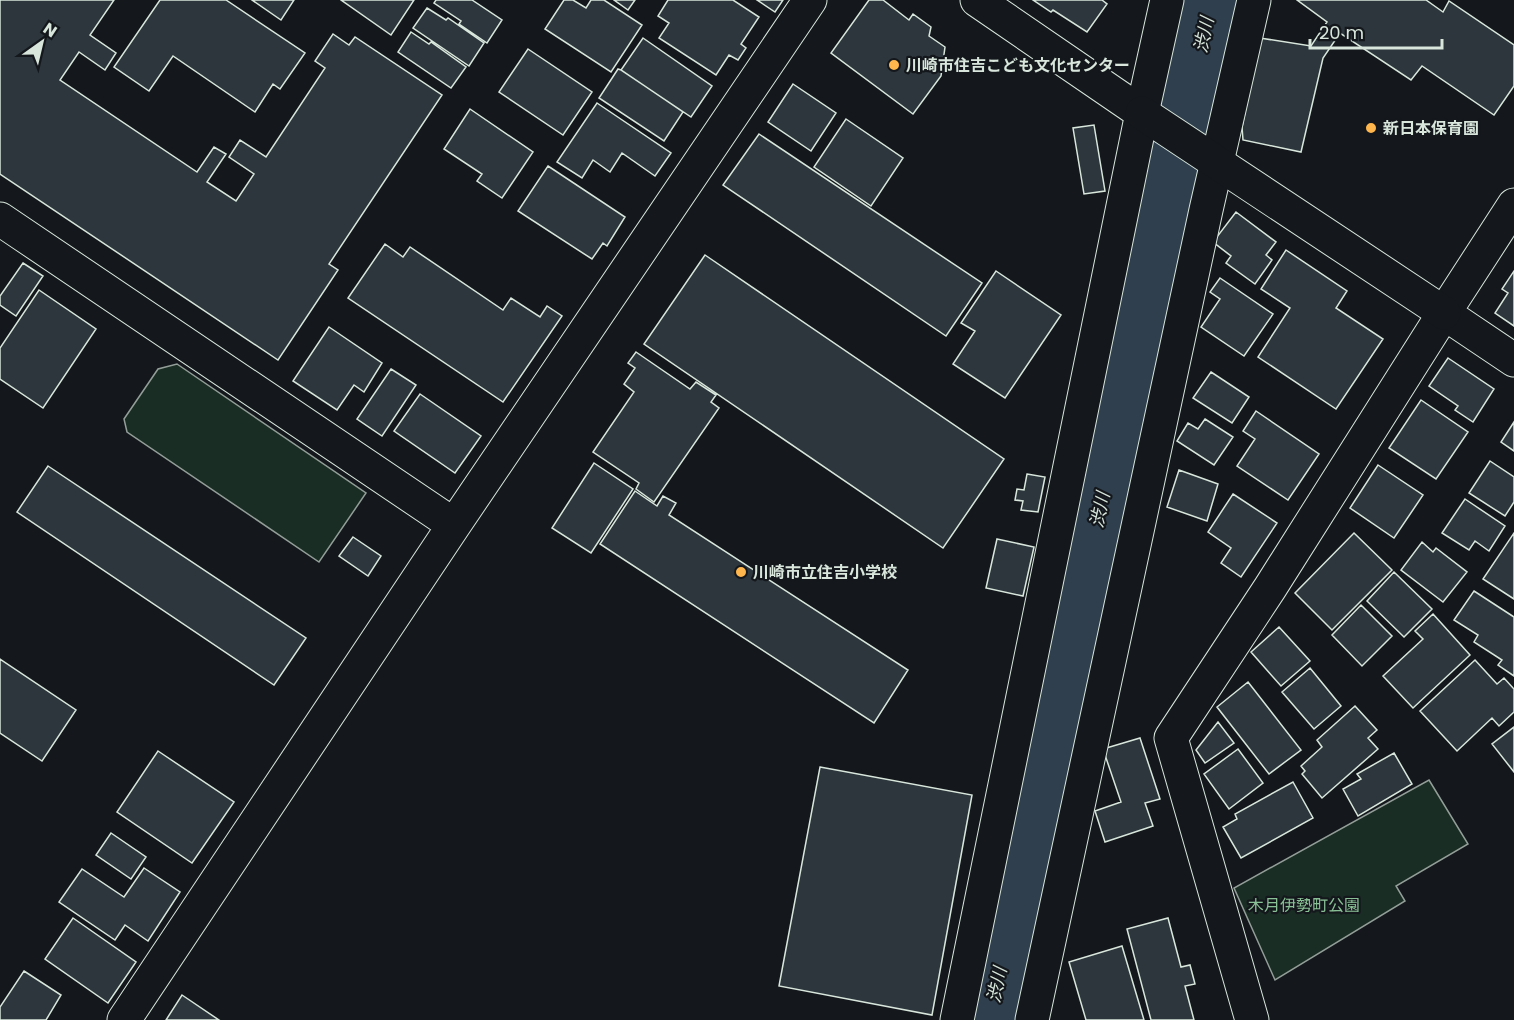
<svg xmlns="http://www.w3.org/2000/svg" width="1514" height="1020" viewBox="0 0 1514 1020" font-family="Poppins,'Noto Sans JP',sans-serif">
  <rect width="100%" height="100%" fill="#14181c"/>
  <path fill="#1a2d24" stroke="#939e99" stroke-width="1.5" d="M177,364L366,493L319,562L127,432L124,419L158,369Z
    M1429,780L1468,844L1396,886L1405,901L1275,980L1234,888Z"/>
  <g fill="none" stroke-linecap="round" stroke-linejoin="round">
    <path stroke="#2f3f4d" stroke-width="80" d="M989,1020L1179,137L1193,80L1211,0"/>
  </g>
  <path fill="#2c363c" stroke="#d8e6dc" stroke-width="1.5" d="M0,0H114L90,35L116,53L105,70L79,52L60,80L197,172L214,147L226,154L207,182L236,201L254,174L229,157L240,140L266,157L325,68L315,61L333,34L349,45L355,37L442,95L329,264L338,270L278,360L0,174Z
    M160,0H226L305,53L280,89L273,84L255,112L173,56L149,91L114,67Z
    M252,0H294L281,20Z
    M341,0H414L391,35Z
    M436,0H472L502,20L487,43L459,24L461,21L434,3Z
    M564,0H573L586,8L591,0H604L642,25L611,72L545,29Z
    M614,0H635L628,10Z
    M668,0H733L759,17L741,44L746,48L738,60L729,55L716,75L659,38L669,23L658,16Z
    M757,0H783L775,12Z
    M869,0H883L909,20L913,14L931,27L929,36L945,47L941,76L913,114L831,53Z
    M1033,0H1102L1107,4L1087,32L1053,10L1051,12Z
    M1297,0H1426L1443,12L1449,1L1514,45V86L1494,115L1422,66L1411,80L1340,33L1323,58L1301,152L1243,140L1242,127L1260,38L1311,46L1327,22Z
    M427,8L446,20L448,18L484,43L469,66L413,28Z
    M411,32L429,44L431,42L466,67L451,88L398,52Z
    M643,38L712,86L691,117L621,70Z
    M528,49L592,92L563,135L499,92Z
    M618,69L621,70L683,112L664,141L599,98Z
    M793,84L836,113L811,151L768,122Z
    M597,103L671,153L655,176L622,153L610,172L593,160L582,178L557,162Z
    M470,109L533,152L502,198L477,181L482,174L444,149Z
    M846,119L903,158L871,206L814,167Z
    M1094,125L1105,191L1084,194L1073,128Z
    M759,134L982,283L946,336L723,185Z
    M548,166L625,217L607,246L603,243L592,259L518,211Z
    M1236,212L1276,242L1266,255L1272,260L1255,284L1226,263L1231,256L1213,242Z
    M385,244L403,257L410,247L503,310L511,298L540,317L547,306L562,316L503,402L348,298Z
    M1286,250L1347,291L1336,308L1383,339L1336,409L1258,357L1290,308L1261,289Z
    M705,255L1004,459L943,548L644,344Z
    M23,263L43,276L16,316L0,305V296Z
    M996,271L1061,315L1005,398L953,364L975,331L961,323Z
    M1514,271V326L1495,313L1508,293L1502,289Z
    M1220,278L1273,314L1244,356L1201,327L1220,299L1210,292Z
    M39,290L96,329L43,408L0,379V348Z
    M329,327L382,363L364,392L354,385L337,410L293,381Z
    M636,352L690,389L696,382L716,395L711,402L719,408L654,502L636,489L639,483L593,452L634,392L624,384L635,368L628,363Z
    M1448,358L1494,389L1473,422L1455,410L1458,406L1429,386Z
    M391,369L416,385L382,436L357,419Z
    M1211,372L1249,397L1232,423L1193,398Z
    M420,394L481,436L455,473L394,431Z
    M1421,400L1468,432L1436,479L1389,448Z
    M1256,411L1319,454L1288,500L1237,466L1255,439L1243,431Z
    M1205,419L1233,437L1214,465L1177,441L1188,423L1198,429Z
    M1514,422V451L1501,442Z
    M1490,461L1514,477V502L1505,516L1469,493Z
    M594,463L633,489L591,553L552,528Z
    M1378,465L1423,495L1394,538L1350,508Z
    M48,466L306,638L274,685L17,512Z
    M1179,470L1218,484L1207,521L1167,507Z
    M1027,474L1045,477L1038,512L1021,510L1023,501L1015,500L1017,489L1024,490Z
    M635,491L657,506L663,496L676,503L669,515L908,670L874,723L600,544Z
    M1233,494L1277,523L1241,577L1221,563L1231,548L1208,532Z
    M1465,499L1505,526L1489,551L1475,541L1469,550L1442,533Z
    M1354,533L1392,570L1332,630L1295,593Z
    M1514,533V599L1483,579Z
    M353,537L381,556L368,576L339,556Z
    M997,539L1034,547L1023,596L986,588Z
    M1422,542L1433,552L1436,548L1467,572L1443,602L1401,570Z
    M1394,572L1432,609L1404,637L1367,601Z
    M1474,591L1514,617V676L1498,665L1502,660L1474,642L1478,635L1454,620Z
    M1361,605L1392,636L1362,666L1332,635Z
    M1433,614L1470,655L1413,708L1383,676L1423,639L1415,631Z
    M1279,627L1310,661L1281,686L1251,652Z
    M0,659L76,710L42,761L0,733Z
    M1475,660L1497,684L1504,678L1514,689V712L1499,726L1492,718L1457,751L1420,711Z
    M1310,668L1341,706L1314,729L1282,692Z
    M1248,682L1301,750L1269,774L1217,707Z
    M1355,706L1377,730L1368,738L1378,749L1322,798L1302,774L1305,771L1301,766L1322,747L1317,740Z
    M1218,722L1234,743L1205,763L1196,750Z
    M1514,727V772L1492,744Z
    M1140,738L1160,799L1145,803L1153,826L1105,842L1095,811L1121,802L1103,749Z
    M1238,749L1263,783L1229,809L1204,774Z
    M158,751L234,802L192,863L117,812Z
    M1394,753L1412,784L1358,816L1343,789L1361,779L1357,774Z
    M820,767L972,795L932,1015L779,986Z
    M1293,782L1313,818L1241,858L1223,827L1237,819L1235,814Z
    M111,833L146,857L131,879L96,855Z
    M144,868L180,892L148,941L125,925L115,940L59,902L82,869L124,897Z
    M73,918L136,962L108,1003L45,959Z
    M1168,918L1181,967L1190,965L1195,984L1185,986L1194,1020H1151L1127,929Z
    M1122,946L1144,1020H1086L1069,962Z
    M24,971L61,995L46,1020H0V1007Z
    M182,995L219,1020H166Z"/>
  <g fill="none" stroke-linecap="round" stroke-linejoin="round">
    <g stroke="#d8e6dc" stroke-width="35">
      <path id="minor" d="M977,0L1142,113
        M0,219L454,525
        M1444,313L1514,360
        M124,1020L454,525L810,0
        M957,1020L1142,113L1167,0
        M1032,1020L1206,210L1254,0
        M1252,1020L1171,738L1270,588L1444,313L1514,205"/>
    </g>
    <g stroke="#d8e6dc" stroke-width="35">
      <path id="tertiary" d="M1142,113L1444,313"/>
    </g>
    <use href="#minor" stroke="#14181c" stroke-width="33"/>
    <use href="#tertiary" stroke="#14181c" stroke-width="33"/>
  </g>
  <g fill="#ffb74d" stroke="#14181c" stroke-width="2">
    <circle cx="894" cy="65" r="6"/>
    <circle cx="1371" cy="128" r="6"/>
    <circle cx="741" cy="572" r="6"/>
  </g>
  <g text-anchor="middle" stroke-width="4.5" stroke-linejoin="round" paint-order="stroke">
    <g font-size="16" font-weight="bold" fill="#d8e6dc" stroke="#14181c" text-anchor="start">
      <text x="906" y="71">川崎市住吉こども文化センター</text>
      <text x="1383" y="134">新日本保育園</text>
      <text x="753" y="578">川崎市立住吉小学校</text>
    </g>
    <g font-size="16" fill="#8ac095" stroke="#14181c">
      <text x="1304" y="911">木月伊勢町公園</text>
    </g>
    <g font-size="18" font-style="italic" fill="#d8e6dc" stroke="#14181c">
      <text transform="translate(1204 35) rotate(-78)" y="6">渋川</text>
      <text transform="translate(1100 510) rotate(-78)" y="6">渋川</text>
      <text transform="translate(997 985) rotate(-78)" y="6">渋川</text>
    </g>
  </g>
  <g transform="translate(42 42) rotate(34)" stroke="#14181c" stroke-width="4.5" paint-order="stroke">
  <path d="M0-4.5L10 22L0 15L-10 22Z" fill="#d8e6dc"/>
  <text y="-9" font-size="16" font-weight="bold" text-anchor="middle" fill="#d8e6dc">N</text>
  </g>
  <path d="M1310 39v9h132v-9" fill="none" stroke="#d8e6dc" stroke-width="3"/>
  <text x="1319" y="39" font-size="18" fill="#d8e6dc" stroke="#14181c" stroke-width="4.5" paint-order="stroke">20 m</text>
</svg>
